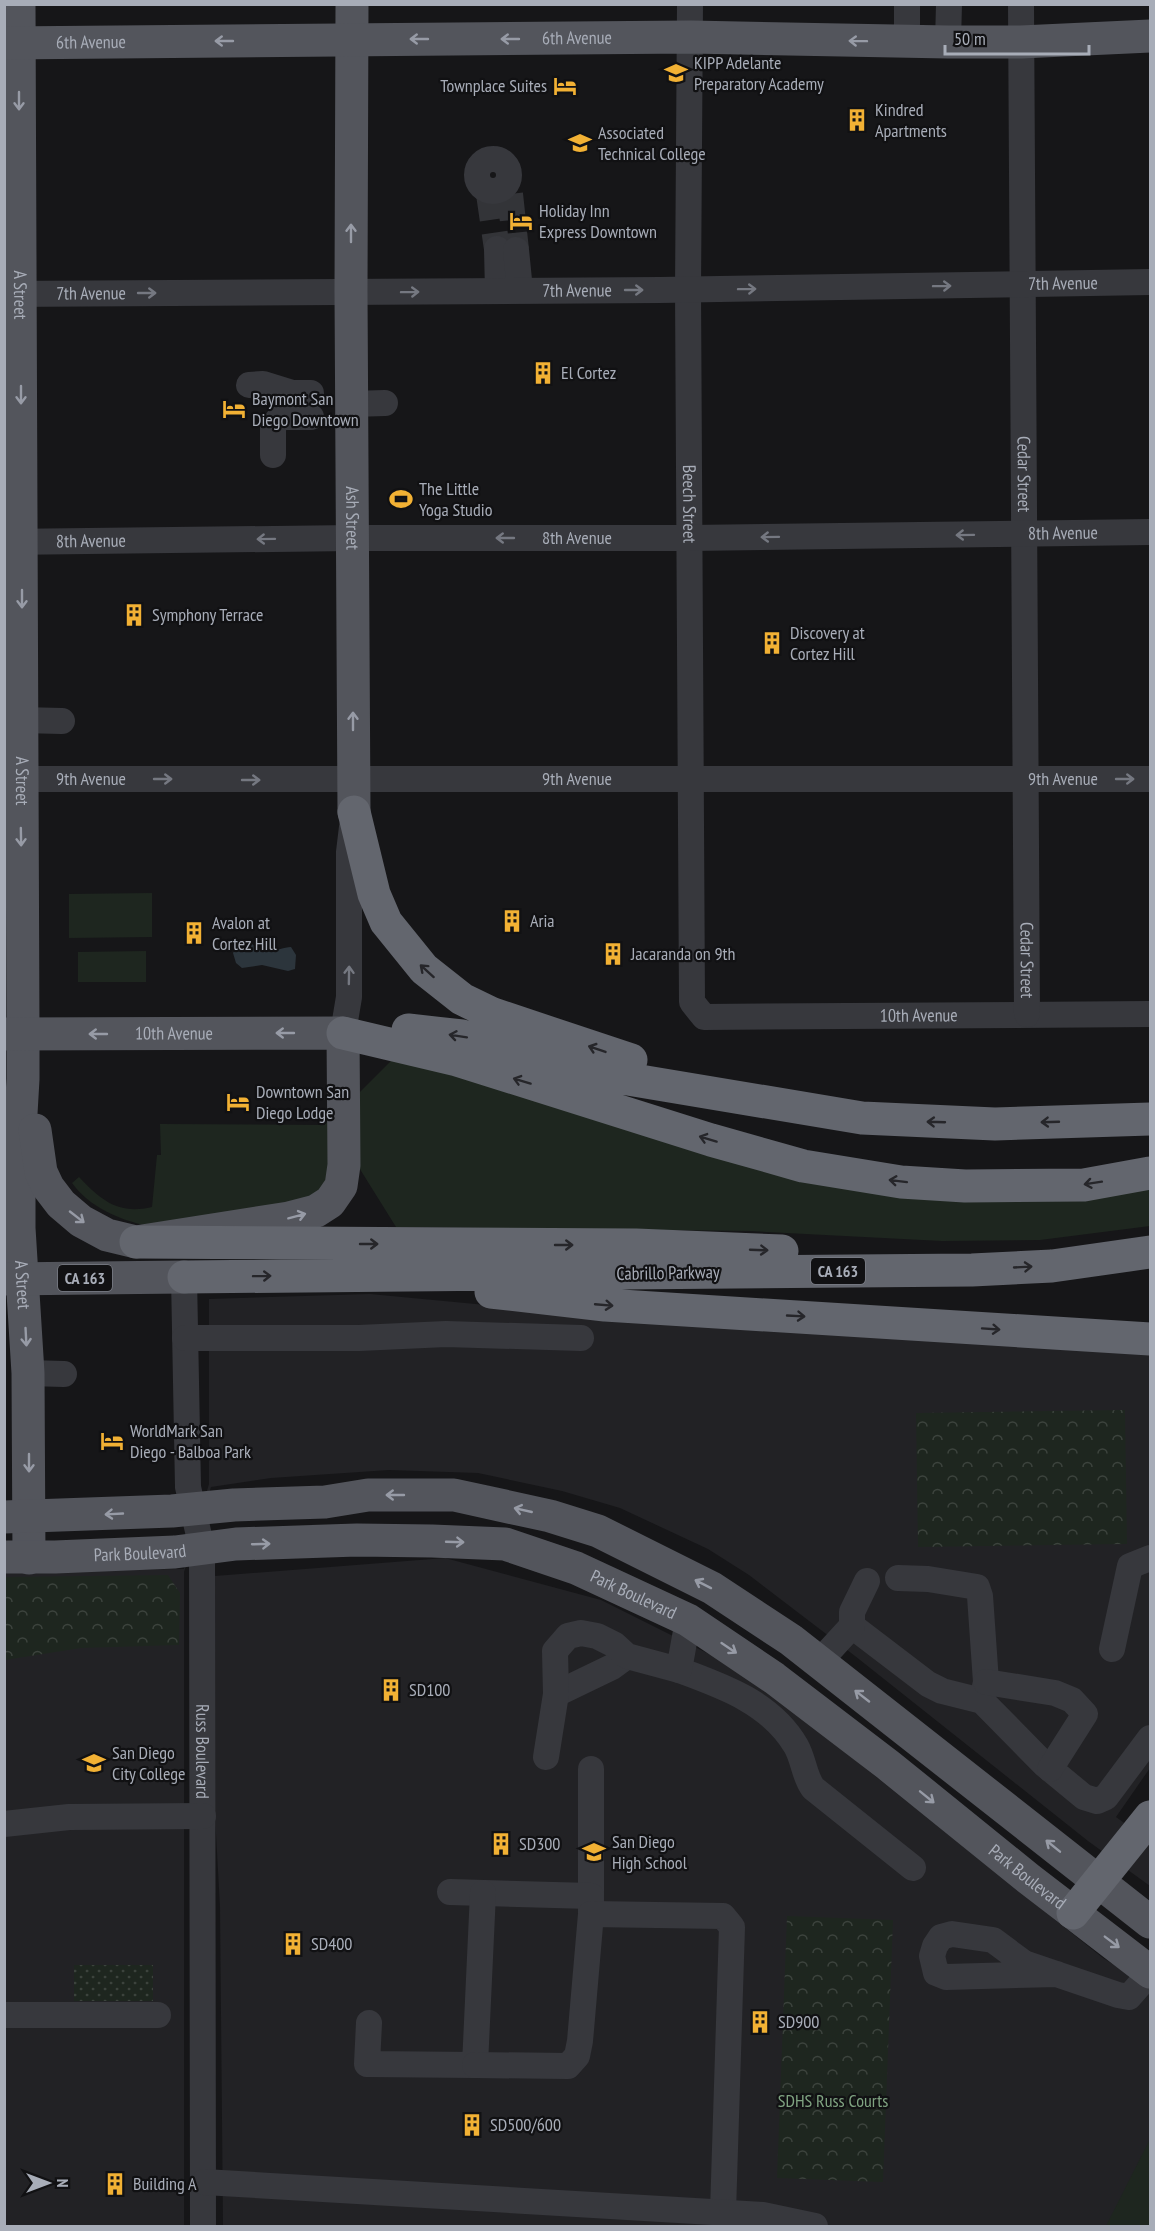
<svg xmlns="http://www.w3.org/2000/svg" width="1155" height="2231" viewBox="0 0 1155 2231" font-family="'PT Sans Narrow',sans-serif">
  <defs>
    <pattern id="park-crowns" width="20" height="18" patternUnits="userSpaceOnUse" patternTransform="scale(1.5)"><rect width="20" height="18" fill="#1e261f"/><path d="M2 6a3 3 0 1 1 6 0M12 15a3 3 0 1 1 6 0" fill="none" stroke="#3c433d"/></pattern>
    <pattern id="garden-dots" width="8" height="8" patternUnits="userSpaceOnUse" patternTransform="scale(1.5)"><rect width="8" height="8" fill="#1e261f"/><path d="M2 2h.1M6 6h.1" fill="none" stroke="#3c433d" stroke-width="1.8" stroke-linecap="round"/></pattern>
  </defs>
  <rect width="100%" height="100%" fill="#161618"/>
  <path fill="#222225" d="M370,1294L486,1305L1150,1349V1768L1116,1817L1150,1842V1886L1088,1841L855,1656L749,1575L708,1549L620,1508L562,1491L478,1473L389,1470L271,1478L211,1487L184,1572V2226H5L4,1571L184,1569L209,1484V1299Z
    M445,1558L601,1600L713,1656L790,1708L1103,1958L1150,1987V2226H223L220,1907L202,1577Z"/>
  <path fill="#1e261f" d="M152,893V937L69,938V894Z
    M146,951V982H78V952Z
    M396,1056L689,1149L1150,1188V1226L1040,1240L942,1241L750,1231L396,1227L358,1166V1094Z
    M325,1119H336L334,1170L313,1200L148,1226C120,1220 89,1207 72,1183L79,1177C101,1200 118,1215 152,1207L157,1155H161L160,1124L325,1125Z
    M1150,2139V2226H1106Z"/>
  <path fill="url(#park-crowns)" d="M1125,1410L1127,1544L918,1547L916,1413Z
    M168,1575L180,1593L179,1645L81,1648L5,1660V1577Z
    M787,1916L893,1920L883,2182L777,2178Z"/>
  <path fill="url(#garden-dots)" d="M74,1965H153V2001H74Z"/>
  <path fill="#2c353c" d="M244,942C253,943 259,949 267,951C276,952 283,947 291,947L296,955L295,969L288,971L262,965L242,968L236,963L233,953L237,946Z"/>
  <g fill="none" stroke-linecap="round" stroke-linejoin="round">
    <path stroke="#333438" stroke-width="26" stroke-dasharray="26 13" stroke-linecap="butt" d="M489,194L497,249
      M510,194L516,250"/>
    <g stroke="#37383d" stroke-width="26">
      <path id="s1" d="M690,4L688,290L692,1002L704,1017L1150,1014"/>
      <path id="s2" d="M1021,4L1027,1014"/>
      <path d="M907,42V4"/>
      <path d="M948,42L949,4"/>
      <circle cx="493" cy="175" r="16"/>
      <path d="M497,249L498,291"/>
      <path d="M516,250L520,290"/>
      <path id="s3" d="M4,294L660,290L1150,282"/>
      <path d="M249,385L263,384L292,393H311"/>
      <path d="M352,404L385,403"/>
      <path d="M273,455V426L280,417H311"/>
      <path id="s4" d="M4,542L353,538H690L1150,532"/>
      <path d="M21,720L62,721"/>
      <path id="s5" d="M4,779H1150"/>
      <path d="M343,1033L349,997V852L352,827"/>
      <path id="s6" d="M184,1277L188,1487L202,1549L203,2226"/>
      <path d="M185,1338H359L446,1334L581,1338"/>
      <path d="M28,1373L64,1374"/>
      <path d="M898,1578L928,1579L977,1587L980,1596L986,1682L982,1701"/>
      <path d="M852,1626L928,1684L942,1691L982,1701L1044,1764L1084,1797L1097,1801L1106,1797L1150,1738"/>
      <path d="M1112,1649L1130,1566L1150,1558"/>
      <path d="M819,1662L852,1626V1612L867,1581"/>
      <path d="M679,1670C723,1686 771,1703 796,1746C804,1760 804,1776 813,1788L913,1868"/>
      <path d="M986,1682L1055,1693L1072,1700L1085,1714L1050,1769"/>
      <path d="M556,1694L612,1667L627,1656"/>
      <path d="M546,1757L556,1694L555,1651L568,1636L581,1633L597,1636L615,1645L627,1656L679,1670L688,1620"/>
      <path d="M591,1769V1914"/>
      <path d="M4,1824L69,1817L203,1816"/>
      <path d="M450,1892L591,1896"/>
      <path d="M1057,1974L946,1977L936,1973L932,1956L935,1946L941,1937L952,1934L993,1940L1024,1963L1118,1995L1129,1997L1150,1973"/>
      <path d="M4,2015H158"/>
      <path d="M369,2023L367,2064L475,2065L483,1893"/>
      <path d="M475,2065L568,2066L577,2056L580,2041L591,1914L723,1916L732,1927L723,2212"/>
      <path d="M204,2182L763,2215L815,2226"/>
    </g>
    <g stroke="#53555c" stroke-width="33">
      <path id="s7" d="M19,4L23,1034V1079L19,1148V1228L28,1373L29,1558"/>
      <path id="s8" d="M352,4L351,292L354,812"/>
      <path id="s9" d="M4,43L691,37L948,42H1021L1150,36"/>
      <path id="s10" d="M4,1034L343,1033L344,1165L341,1186L330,1202L316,1211L289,1218L136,1242L107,1235L81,1221L61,1204L48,1187L41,1172L35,1130"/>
      <path d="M4,1279L184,1277"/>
      <path d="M4,1517L172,1511L234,1505L325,1502L368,1495H454L550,1516L598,1531L712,1588L791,1640L1150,1922"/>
      <path id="s11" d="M4,1557H55L175,1552L236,1544L357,1540L432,1541L505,1544L576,1568L688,1620L774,1678L888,1765L1029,1879L1150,1972"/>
    </g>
    <path stroke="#63666e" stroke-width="33" d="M354,812L374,894L386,922L424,969L462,999L493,1014L631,1060
      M408,1030L462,1036L616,1077L862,1118L995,1124L1150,1119
      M343,1033L457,1060L711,1140L803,1166L901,1182L965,1186L1084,1185L1150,1173
      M136,1242L636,1245L782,1251
      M184,1277L972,1270L1052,1266L1150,1252
      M491,1292L605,1305L1150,1339
      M1073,1913L1150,1817"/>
  </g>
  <defs><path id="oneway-shaft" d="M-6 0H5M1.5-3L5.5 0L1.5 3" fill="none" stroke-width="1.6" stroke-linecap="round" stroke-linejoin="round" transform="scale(1.5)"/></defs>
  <g stroke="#979ba6">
    <use href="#oneway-shaft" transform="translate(419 39) rotate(180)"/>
    <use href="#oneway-shaft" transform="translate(510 39) rotate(180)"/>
    <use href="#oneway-shaft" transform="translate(224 41) rotate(180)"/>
    <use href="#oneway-shaft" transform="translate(858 41) rotate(-179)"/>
    <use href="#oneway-shaft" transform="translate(19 101) rotate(90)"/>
    <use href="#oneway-shaft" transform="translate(351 233) rotate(-90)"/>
    <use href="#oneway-shaft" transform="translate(21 395) rotate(90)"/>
    <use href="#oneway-shaft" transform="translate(22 599) rotate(90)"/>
    <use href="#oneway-shaft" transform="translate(353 721) rotate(-90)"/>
    <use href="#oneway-shaft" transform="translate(21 837) rotate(89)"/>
    <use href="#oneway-shaft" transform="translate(285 1033) rotate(180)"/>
    <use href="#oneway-shaft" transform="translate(98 1034) rotate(180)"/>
    <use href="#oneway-shaft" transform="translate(297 1216) rotate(-15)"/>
    <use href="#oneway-shaft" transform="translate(77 1217) rotate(38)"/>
    <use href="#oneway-shaft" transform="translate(26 1337) rotate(87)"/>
    <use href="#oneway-shaft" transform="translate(29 1463) rotate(90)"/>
    <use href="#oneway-shaft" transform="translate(395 1495) rotate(-180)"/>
    <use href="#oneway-shaft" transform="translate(523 1510) rotate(-167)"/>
    <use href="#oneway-shaft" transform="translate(114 1514) rotate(177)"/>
    <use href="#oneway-shaft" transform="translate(455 1542) rotate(2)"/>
    <use href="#oneway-shaft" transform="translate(261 1544) rotate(-2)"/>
    <use href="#oneway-shaft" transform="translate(703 1584) rotate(-153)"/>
    <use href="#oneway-shaft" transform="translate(729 1648) rotate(34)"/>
    <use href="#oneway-shaft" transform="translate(862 1696) rotate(-142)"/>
    <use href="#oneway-shaft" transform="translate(927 1797) rotate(39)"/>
    <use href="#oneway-shaft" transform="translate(1053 1846) rotate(-141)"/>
    <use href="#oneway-shaft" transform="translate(1112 1942) rotate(37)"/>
  </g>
  <g stroke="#757881">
    <use href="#oneway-shaft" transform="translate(942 286) rotate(-1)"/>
    <use href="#oneway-shaft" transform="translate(747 289) rotate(-1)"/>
    <use href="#oneway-shaft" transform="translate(634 290)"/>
    <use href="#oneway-shaft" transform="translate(410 292) rotate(-1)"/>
    <use href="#oneway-shaft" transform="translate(147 293)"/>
    <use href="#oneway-shaft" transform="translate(965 535) rotate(179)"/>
    <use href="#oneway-shaft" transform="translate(770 537) rotate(179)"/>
    <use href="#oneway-shaft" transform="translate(505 538) rotate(180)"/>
    <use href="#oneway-shaft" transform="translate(266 539) rotate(179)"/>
    <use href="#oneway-shaft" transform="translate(163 779)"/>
    <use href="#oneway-shaft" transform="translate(1125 779)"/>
    <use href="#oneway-shaft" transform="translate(251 780)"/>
    <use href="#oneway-shaft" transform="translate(349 975) rotate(-89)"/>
  </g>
  <g stroke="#26262a">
    <use href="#oneway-shaft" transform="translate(427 971) rotate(-138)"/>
    <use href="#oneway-shaft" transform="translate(458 1036) rotate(-171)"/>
    <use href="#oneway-shaft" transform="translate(597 1049) rotate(-161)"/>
    <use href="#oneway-shaft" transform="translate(522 1081) rotate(-163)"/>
    <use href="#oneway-shaft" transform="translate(936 1122) rotate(-178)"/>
    <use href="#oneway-shaft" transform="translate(1050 1122) rotate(178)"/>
    <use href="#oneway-shaft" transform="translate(708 1139) rotate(-163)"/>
    <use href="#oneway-shaft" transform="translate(898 1181) rotate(-173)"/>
    <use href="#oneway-shaft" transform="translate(1093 1183) rotate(171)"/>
    <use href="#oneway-shaft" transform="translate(369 1244)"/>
    <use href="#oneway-shaft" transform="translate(564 1245)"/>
    <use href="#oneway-shaft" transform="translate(759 1250) rotate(2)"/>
    <use href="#oneway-shaft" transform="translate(1023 1267) rotate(-3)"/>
    <use href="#oneway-shaft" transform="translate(262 1276) rotate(-1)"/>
    <use href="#oneway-shaft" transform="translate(604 1305) rotate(5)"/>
    <use href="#oneway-shaft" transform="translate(796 1316) rotate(3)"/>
    <use href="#oneway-shaft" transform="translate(991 1329) rotate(4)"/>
  </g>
  <defs>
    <g id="school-bare" transform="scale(1.8)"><path d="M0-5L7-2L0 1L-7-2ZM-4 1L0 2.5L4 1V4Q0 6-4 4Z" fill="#f2b134" stroke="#111113" stroke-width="2.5" paint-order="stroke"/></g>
    <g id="hotel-bare" transform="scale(1.8)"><path d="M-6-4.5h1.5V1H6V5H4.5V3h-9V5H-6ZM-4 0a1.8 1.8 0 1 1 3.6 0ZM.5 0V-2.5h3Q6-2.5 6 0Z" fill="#f2b134" stroke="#111113" stroke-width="2.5" paint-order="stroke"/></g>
    <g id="building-bare" transform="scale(1.8)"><path d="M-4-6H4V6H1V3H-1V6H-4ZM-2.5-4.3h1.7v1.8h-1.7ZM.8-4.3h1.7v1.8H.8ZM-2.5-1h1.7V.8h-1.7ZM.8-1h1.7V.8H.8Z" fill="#f2b134" stroke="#111113" stroke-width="2.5" paint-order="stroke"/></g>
    <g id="stadium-bare" transform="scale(1.8)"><path d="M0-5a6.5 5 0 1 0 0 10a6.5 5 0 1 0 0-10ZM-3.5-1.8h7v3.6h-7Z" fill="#f2b134" stroke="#111113" stroke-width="2.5" paint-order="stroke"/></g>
    <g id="university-bare" transform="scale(1.8)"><path d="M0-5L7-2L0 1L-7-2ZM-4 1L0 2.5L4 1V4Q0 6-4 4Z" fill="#f2b134" stroke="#111113" stroke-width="2.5" paint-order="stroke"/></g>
  </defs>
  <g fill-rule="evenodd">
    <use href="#school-bare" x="676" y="73"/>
    <use href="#hotel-bare" x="565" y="86"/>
    <use href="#building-bare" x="857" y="120"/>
    <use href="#school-bare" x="580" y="143"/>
    <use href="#hotel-bare" x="521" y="221"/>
    <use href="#building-bare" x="543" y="373"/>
    <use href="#hotel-bare" x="234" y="409"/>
    <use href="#stadium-bare" x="401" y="499"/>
    <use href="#building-bare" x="134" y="615"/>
    <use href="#building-bare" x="772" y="643"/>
    <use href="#building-bare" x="512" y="921"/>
    <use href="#building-bare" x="194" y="933"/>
    <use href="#building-bare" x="613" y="954"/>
    <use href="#hotel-bare" x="238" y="1102"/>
    <use href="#hotel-bare" x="112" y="1441"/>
    <use href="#building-bare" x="391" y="1690"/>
    <use href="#university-bare" x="94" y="1763"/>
    <use href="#building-bare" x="501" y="1844"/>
    <use href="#school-bare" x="594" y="1852"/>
    <use href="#building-bare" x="293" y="1944"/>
    <use href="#building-bare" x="760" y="2022"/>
    <use href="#building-bare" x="472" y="2125"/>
    <use href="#building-bare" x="115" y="2184"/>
  </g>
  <g text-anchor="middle" stroke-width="4.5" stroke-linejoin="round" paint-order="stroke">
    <g fill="#111113" stroke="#7b7e86" stroke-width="1.5">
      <rect x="811" y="1258" width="54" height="26" rx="4.5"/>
      <rect x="58" y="1265" width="54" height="26" rx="4.5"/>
    </g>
    <g font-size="16" font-weight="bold" fill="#a8adb8">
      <text x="838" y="1277">CA 163</text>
      <text x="85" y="1284">CA 163</text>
    </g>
    <g font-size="18" fill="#a8adb8" stroke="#111113">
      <text dy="6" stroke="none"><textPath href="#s9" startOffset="573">6th Avenue</textPath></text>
      <text dy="6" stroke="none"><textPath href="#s9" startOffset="87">6th Avenue</textPath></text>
      <text dy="6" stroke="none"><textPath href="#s3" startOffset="1059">7th Avenue</textPath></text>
      <text dy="6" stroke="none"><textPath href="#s3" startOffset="573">7th Avenue</textPath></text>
      <text dy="6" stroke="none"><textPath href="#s3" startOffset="87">7th Avenue</textPath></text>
      <text dy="6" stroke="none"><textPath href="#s7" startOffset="291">A Street</textPath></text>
      <text dy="6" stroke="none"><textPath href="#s2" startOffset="470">Cedar Street</textPath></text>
      <text dy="6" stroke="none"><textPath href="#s1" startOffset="500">Beech Street</textPath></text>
      <text dy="6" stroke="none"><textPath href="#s8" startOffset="514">Ash Street</textPath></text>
      <text dy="6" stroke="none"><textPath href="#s4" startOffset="1059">8th Avenue</textPath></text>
      <text dy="6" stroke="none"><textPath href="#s4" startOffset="573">8th Avenue</textPath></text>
      <text dy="6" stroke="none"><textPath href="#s4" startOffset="87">8th Avenue</textPath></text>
      <text dy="6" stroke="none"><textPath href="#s5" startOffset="87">9th Avenue</textPath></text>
      <text dy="6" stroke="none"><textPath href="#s5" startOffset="573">9th Avenue</textPath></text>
      <text dy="6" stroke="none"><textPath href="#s5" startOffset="1059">9th Avenue</textPath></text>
      <text dy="6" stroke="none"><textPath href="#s7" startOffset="777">A Street</textPath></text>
      <text dy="6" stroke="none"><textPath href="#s2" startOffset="956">Cedar Street</textPath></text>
      <text dy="6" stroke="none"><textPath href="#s1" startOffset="1232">10th Avenue</textPath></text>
      <text dy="6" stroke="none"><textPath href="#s10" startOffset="170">10th Avenue</textPath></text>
      <text transform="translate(668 1273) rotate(-1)" y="6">Cabrillo Parkway</text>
      <text dy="6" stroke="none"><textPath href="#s7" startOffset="1281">A Street</textPath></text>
      <text dy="6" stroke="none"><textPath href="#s11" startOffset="136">Park Boulevard</textPath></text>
      <text dy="6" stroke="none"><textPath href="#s11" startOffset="640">Park Boulevard</textPath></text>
      <text dy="6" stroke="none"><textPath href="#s6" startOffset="476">Russ Boulevard</textPath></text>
      <text dy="6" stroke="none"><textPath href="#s11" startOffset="1126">Park Boulevard</textPath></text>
    </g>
    <g font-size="18" fill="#a8adb8" stroke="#111113" text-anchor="start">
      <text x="694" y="69">KIPP Adelante<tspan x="694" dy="21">Preparatory Academy</tspan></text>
      <text x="547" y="92" text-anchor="end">Townplace Suites</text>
      <text x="875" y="116">Kindred<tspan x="875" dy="21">Apartments</tspan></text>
      <text x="598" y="139">Associated<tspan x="598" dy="21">Technical College</tspan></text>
      <text x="539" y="217">Holiday Inn<tspan x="539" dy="21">Express Downtown</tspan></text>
      <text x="561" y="379">El Cortez</text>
      <text x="252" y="405">Baymont San<tspan x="252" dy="21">Diego Downtown</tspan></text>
      <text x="419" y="495">The Little<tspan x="419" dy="21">Yoga Studio</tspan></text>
      <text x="152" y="621">Symphony Terrace</text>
      <text x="790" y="639">Discovery at<tspan x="790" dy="21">Cortez Hill</tspan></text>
      <text x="530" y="927">Aria</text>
      <text x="212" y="929">Avalon at<tspan x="212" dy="21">Cortez Hill</tspan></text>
      <text x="631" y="960">Jacaranda on 9th</text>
      <text x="256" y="1098">Downtown San<tspan x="256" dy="21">Diego Lodge</tspan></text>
      <text x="130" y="1437">WorldMark San<tspan x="130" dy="21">Diego - Balboa Park</tspan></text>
      <text x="409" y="1696">SD100</text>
      <text x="112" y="1759">San Diego<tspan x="112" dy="21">City College</tspan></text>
      <text x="612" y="1848">San Diego<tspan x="612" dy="21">High School</tspan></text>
      <text x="519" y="1850">SD300</text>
      <text x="311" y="1950">SD400</text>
      <text x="778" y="2028">SD900</text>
      <text x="490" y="2131">SD500/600</text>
      <text x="133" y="2190">Building A</text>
    </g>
    <g font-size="18" fill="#7fa381" stroke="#111113">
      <text x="833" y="2107">SDHS Russ Courts</text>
    </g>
  </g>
  <rect width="1155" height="2231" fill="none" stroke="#a8adb8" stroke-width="12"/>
  <g transform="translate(48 2183) rotate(90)" stroke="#111113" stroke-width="4.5" paint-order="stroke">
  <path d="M0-4.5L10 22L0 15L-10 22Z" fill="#a8adb8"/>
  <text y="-9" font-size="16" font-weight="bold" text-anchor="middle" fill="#a8adb8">N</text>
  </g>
  <path d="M945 45v9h144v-9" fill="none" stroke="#a8adb8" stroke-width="3"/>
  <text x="954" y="45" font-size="18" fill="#a8adb8" stroke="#111113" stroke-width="4.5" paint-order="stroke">50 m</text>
</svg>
